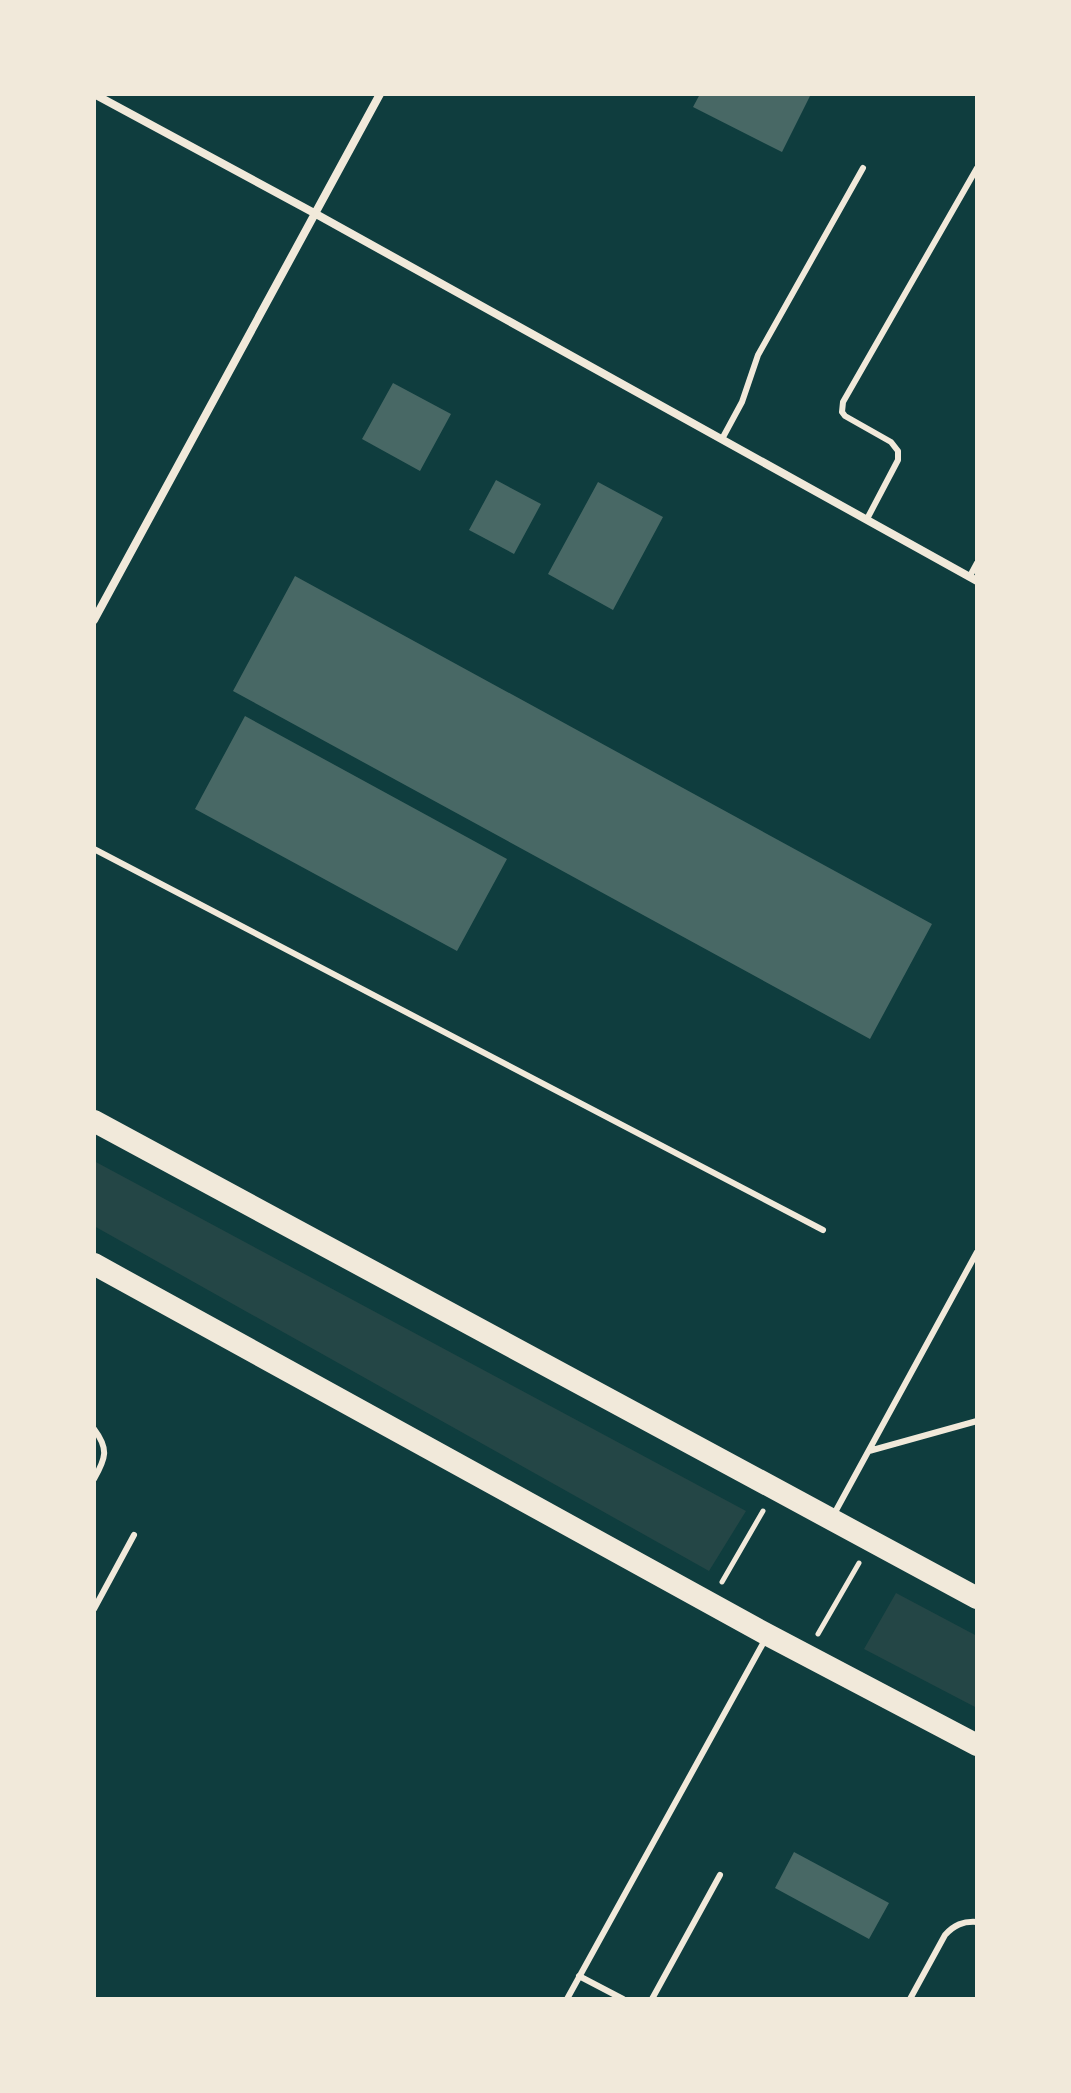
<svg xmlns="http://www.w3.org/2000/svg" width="1071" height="2093" viewBox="0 0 1071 2093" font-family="'DejaVu Sans',sans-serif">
  <rect width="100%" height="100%" fill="#0f3d3e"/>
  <path fill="#244646" d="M94,1161L746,1511L709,1571L94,1226Z
    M896,1593L977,1636V1708L864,1649Z"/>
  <path fill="#486865" d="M700,94H811L782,152L693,107Z
    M393,383L451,414L420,471L362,439Z
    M496,480L541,504L514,554L469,530Z
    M598,482L663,517L613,610L548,574Z
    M295,576L932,924L870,1039L233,691Z
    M245,716L507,859L457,951L195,809Z
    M794,1852L889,1903L869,1939L775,1888Z"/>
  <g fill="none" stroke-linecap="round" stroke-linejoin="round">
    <path stroke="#f1e9da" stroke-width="5" d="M722,1582L763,1511
      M818,1634L859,1563"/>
    <path stroke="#f1e9da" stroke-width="6" d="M722,439L742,402L758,355L863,168
      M867,519L898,460V451L891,442L845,416L842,412L843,402L977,168
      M970,576L977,563
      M94,849L823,1230
      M94,1429C109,1449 106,1458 94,1479
      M869,1451L977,1421
      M833,1516L977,1252
      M94,1609L134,1535
      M579,1976L623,1999
      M567,1999L766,1638
      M652,1999L720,1875
      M910,1999L945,1935C954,1925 963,1921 977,1922"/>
    <path stroke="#f1e9da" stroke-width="8" d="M94,94L316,214L977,581
      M94,620L380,94"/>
    <path stroke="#f1e9da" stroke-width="22" d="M94,1121L977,1598
      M94,1264L768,1635L977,1745"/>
  </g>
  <rect width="1071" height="2093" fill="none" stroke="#f1e9da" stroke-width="192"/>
</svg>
